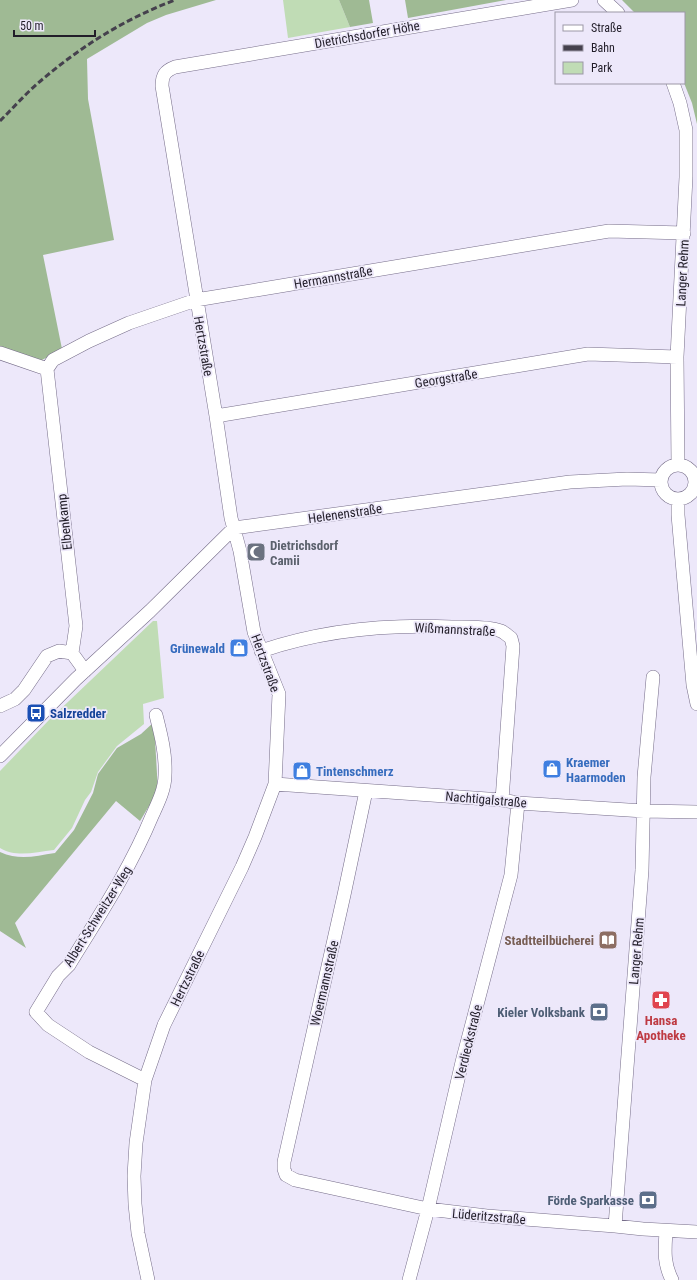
<svg xmlns="http://www.w3.org/2000/svg" width="697" height="1280" viewBox="0 0 697 1280" font-family="'Roboto Condensed',sans-serif">
  <rect width="100%" height="100%" fill="#ede8fa"/>
  <path fill="#c0dcb5" d="M283,0H339L350,27L288,38Z
    M153,621H157L164,698L143,704L144,724L117,746L98,772L91,792L85,800L72,828L54,850C35,852 17,858 0,848V771L49,720Z"/>
  <path fill="#9fba94" d="M0,0H216L166,15L147,23L87,59L88,99L114,240L43,255L62,349L42,360H35L0,348Z
    M339,0H369L373,23L350,27Z
    M405,0H506L408,18Z
    M622,0H697V124L692,103L684,83V13H635Z
    M154,722L158,791L140,821L116,801L15,923L26,948L0,931V852C20,861 35,856 55,853L74,830L93,793L98,774L117,748L141,734Z"/>
  <g fill="none" stroke-linecap="round" stroke-linejoin="round">
    <g stroke="#766d89" stroke-width="14">
      <path id="minor" d="M604,0L618,13
        M673,83L680,103L686,130V177L677,357L678,465
        M0,353L47,369
        M47,369L53,360L89,341L129,323L196,300L609,231L684,233
        M47,369L76,626L72,653L85,671
        M216,416L588,354L677,357
        M661 482a17 17 0 1 1 34 0a17 17 0 1 1-34 0Z
        M678,499V515L693,685L697,704
        M261,651C323,630 387,624 452,627C466,627 488,626 501,631C504,632 508,636 511,638L513,646L502,800
        M0,706L15,699L24,690L47,656L59,651L72,653
        M0,756L76,679L150,611L234,528L570,482L627,479L661,480
        M275,784L502,800L518,803L644,811L697,812
        M366,791L344,895L284,1162V1169L286,1175L295,1180L428,1209L487,1216L615,1226L643,1229L697,1232
        M145,1080L89,1052L48,1025L36,1012L58,976L69,965C99,916 130,869 152,816C158,803 165,789 165,775C166,754 161,735 156,715
        M615,1226L642,870L644,777L653,677
        M666,1231C665,1249 663,1262 672,1280
        M148,1280L138,1233L135,1204L134,1176L136,1143L145,1080L164,1025L242,867L255,837L275,784L279,694L254,632L240,551L231,518L216,416L162,86C162,75 165,71 175,67L572,0
        M409,1280L428,1209L462,1062L511,875L518,803"/>
    </g>
    <use href="#minor" stroke="#fff" stroke-width="13"/>
    <path stroke="#45414d" stroke-width="3" stroke-dasharray="6 3" stroke-linecap="butt" d="M0,121C14,107 28,91 44,78C83,45 127,18 175,0"/>
  </g>
  <defs>
    <g id="mosque-square" transform="scale(1)"><rect x="-9" y="-9" width="18" height="18" rx="4" fill="#6b7280" stroke="#ede8fa"/><path d="M3.5-4.9A6 6 0 1 0 3.5 4.9A5 5 0 1 1 3.5-4.9Z" fill="#fff"/></g>
    <g id="shop-square" transform="scale(1)"><rect x="-9" y="-9" width="18" height="18" rx="4" fill="#3f7fe0" stroke="#ede8fa"/><path d="M-5-2.5h2.3a2.7 3.5 0 0 1 5.4 0H5L5.5 6h-11ZM-1.5-2.5h3a1.5 2.3 0 0 0-3 0Z" fill="#fff"/></g>
    <g id="bus-square" transform="scale(1)"><rect x="-9" y="-9" width="18" height="18" rx="4" fill="#1a4fb4" stroke="#ede8fa"/><path d="M-5-6H5V4H4V6H2V4H-2V6H-4V4H-5ZM-3.5-4V0h7V-4ZM-3.5 1.2v1.5H-2V1.2ZM2 1.2v1.5H3.5V1.2Z" fill="#fff"/></g>
    <g id="library-square" transform="scale(1)"><rect x="-9" y="-9" width="18" height="18" rx="4" fill="#8d6e63" stroke="#ede8fa"/><path d="M-6-4Q-3-5.5-.7-3.5V5Q-3 3-6 4ZM6-4Q3-5.5 .7-3.5V5Q3 3 6 4Z" fill="#fff"/></g>
    <g id="pharmacy-square" transform="scale(1)"><rect x="-9" y="-9" width="18" height="18" rx="4" fill="#e0444e" stroke="#ede8fa"/><path d="M-2-6h4v4h4v4h-4v4h-4v-4h-4v-4h4Z" fill="#fff"/></g>
    <g id="bank-square" transform="scale(1)"><rect x="-9" y="-9" width="18" height="18" rx="4" fill="#5c6f8a" stroke="#ede8fa"/><path d="M-6-4H6V4H-6ZM0-2.3a2.3 2.3 0 1 0 0 4.6a2.3 2.3 0 1 0 0-4.6Z" fill="#fff"/></g>
  </defs>
  <g fill-rule="evenodd">
    <use href="#mosque-square" x="256" y="552"/>
    <use href="#shop-square" x="239" y="648"/>
    <use href="#bus-square" x="36" y="713"/>
    <use href="#shop-square" x="552" y="769"/>
    <use href="#shop-square" x="302" y="771"/>
    <use href="#library-square" x="608" y="940"/>
    <use href="#pharmacy-square" x="661" y="1000"/>
    <use href="#bank-square" x="599" y="1012"/>
    <use href="#bank-square" x="648" y="1200"/>
  </g>
  <g text-anchor="middle" stroke-width="3.5" stroke-linejoin="round" paint-order="stroke">
    <g font-size="13" fill="#221e29" stroke="#ede8fa">
      <text transform="translate(367 34) rotate(-10)" y="5">Dietrichsdorfer Höhe</text>
      <text transform="translate(682 273) rotate(-87)" y="5">Langer Rehm</text>
      <text transform="translate(333 277) rotate(-10)" y="5">Hermannstraße</text>
      <text transform="translate(204 346) rotate(80)" y="5">Hertzstraße</text>
      <text transform="translate(446 378) rotate(-9)" y="5">Georgstraße</text>
      <text transform="translate(345 513) rotate(-8)" y="5">Helenenstraße</text>
      <text transform="translate(64 522) rotate(-96)" y="5">Elbenkamp</text>
      <text transform="translate(455 629) rotate(3)" y="5">Wißmannstraße</text>
      <text transform="translate(266 663) rotate(70)" y="5">Hertzstraße</text>
      <text transform="translate(486 799) rotate(5)" y="5">Nachtigalstraße</text>
      <text transform="translate(97 916) rotate(-58)" y="5">Albert-Schweitzer-Weg</text>
      <text transform="translate(636 951) rotate(-85)" y="5">Langer Rehm</text>
      <text transform="translate(187 978) rotate(-64)" y="5">Hertzstraße</text>
      <text transform="translate(324 983) rotate(-77)" y="5">Woermannstraße</text>
      <text transform="translate(468 1042) rotate(-76)" y="5">Verdieckstraße</text>
      <text transform="translate(489 1216) rotate(5)" y="5">Lüderitzstraße</text>
    </g>
    <g font-size="13" font-weight="bold" fill="#5b616d" stroke="#ede8fa" text-anchor="start">
      <text x="270" y="550">Dietrichsdorf<tspan x="270" dy="15">Camii</tspan></text>
    </g>
    <g font-size="13" font-weight="bold" fill="#366cbe" stroke="#ede8fa" text-anchor="start">
      <text x="225" y="653" text-anchor="end">Grünewald</text>
      <text x="566" y="767">Kraemer<tspan x="566" dy="15">Haarmoden</tspan></text>
      <text x="316" y="776">Tintenschmerz</text>
    </g>
    <g font-size="13" font-weight="bold" fill="#164399" stroke="#ede8fa" text-anchor="start">
      <text x="50" y="718">Salzredder</text>
    </g>
    <g font-size="13" font-weight="bold" fill="#785e54" stroke="#ede8fa" text-anchor="end">
      <text x="594" y="945">Stadtteilbücherei</text>
    </g>
    <g font-size="13" font-weight="bold" fill="#4e5e75" stroke="#ede8fa" text-anchor="end">
      <text x="585" y="1017">Kieler Volksbank</text>
      <text x="634" y="1205">Förde Sparkasse</text>
    </g>
    <g font-size="13" font-weight="bold" fill="#be3a42" stroke="#ede8fa">
      <text x="661" y="1025">Hansa<tspan x="661" dy="15">Apotheke</tspan></text>
    </g>
  </g>
  <rect x="555" y="12" width="130" height="72" fill="#ede8fa" stroke="#9c97a6"/>
  <rect x="563" y="25" width="20" height="6" fill="#ffffff" stroke="#9c97a6"/>
  <text x="591" y="32" font-size="12" fill="#221e29">Straße</text>
  <rect x="563" y="45" width="20" height="6" fill="#45414d" stroke="#9c97a6"/>
  <text x="591" y="52" font-size="12" fill="#221e29">Bahn</text>
  <rect x="563" y="62" width="20" height="12" fill="#c0dcb5" stroke="#9c97a6"/>
  <text x="591" y="72" font-size="12" fill="#221e29">Park</text>
  <path d="M14 30v6h81v-6" fill="none" stroke="#221e29" stroke-width="2"/>
  <text x="20" y="30" font-size="12" fill="#221e29" stroke="#ede8fa" stroke-width="3" paint-order="stroke">50 m</text>
</svg>
